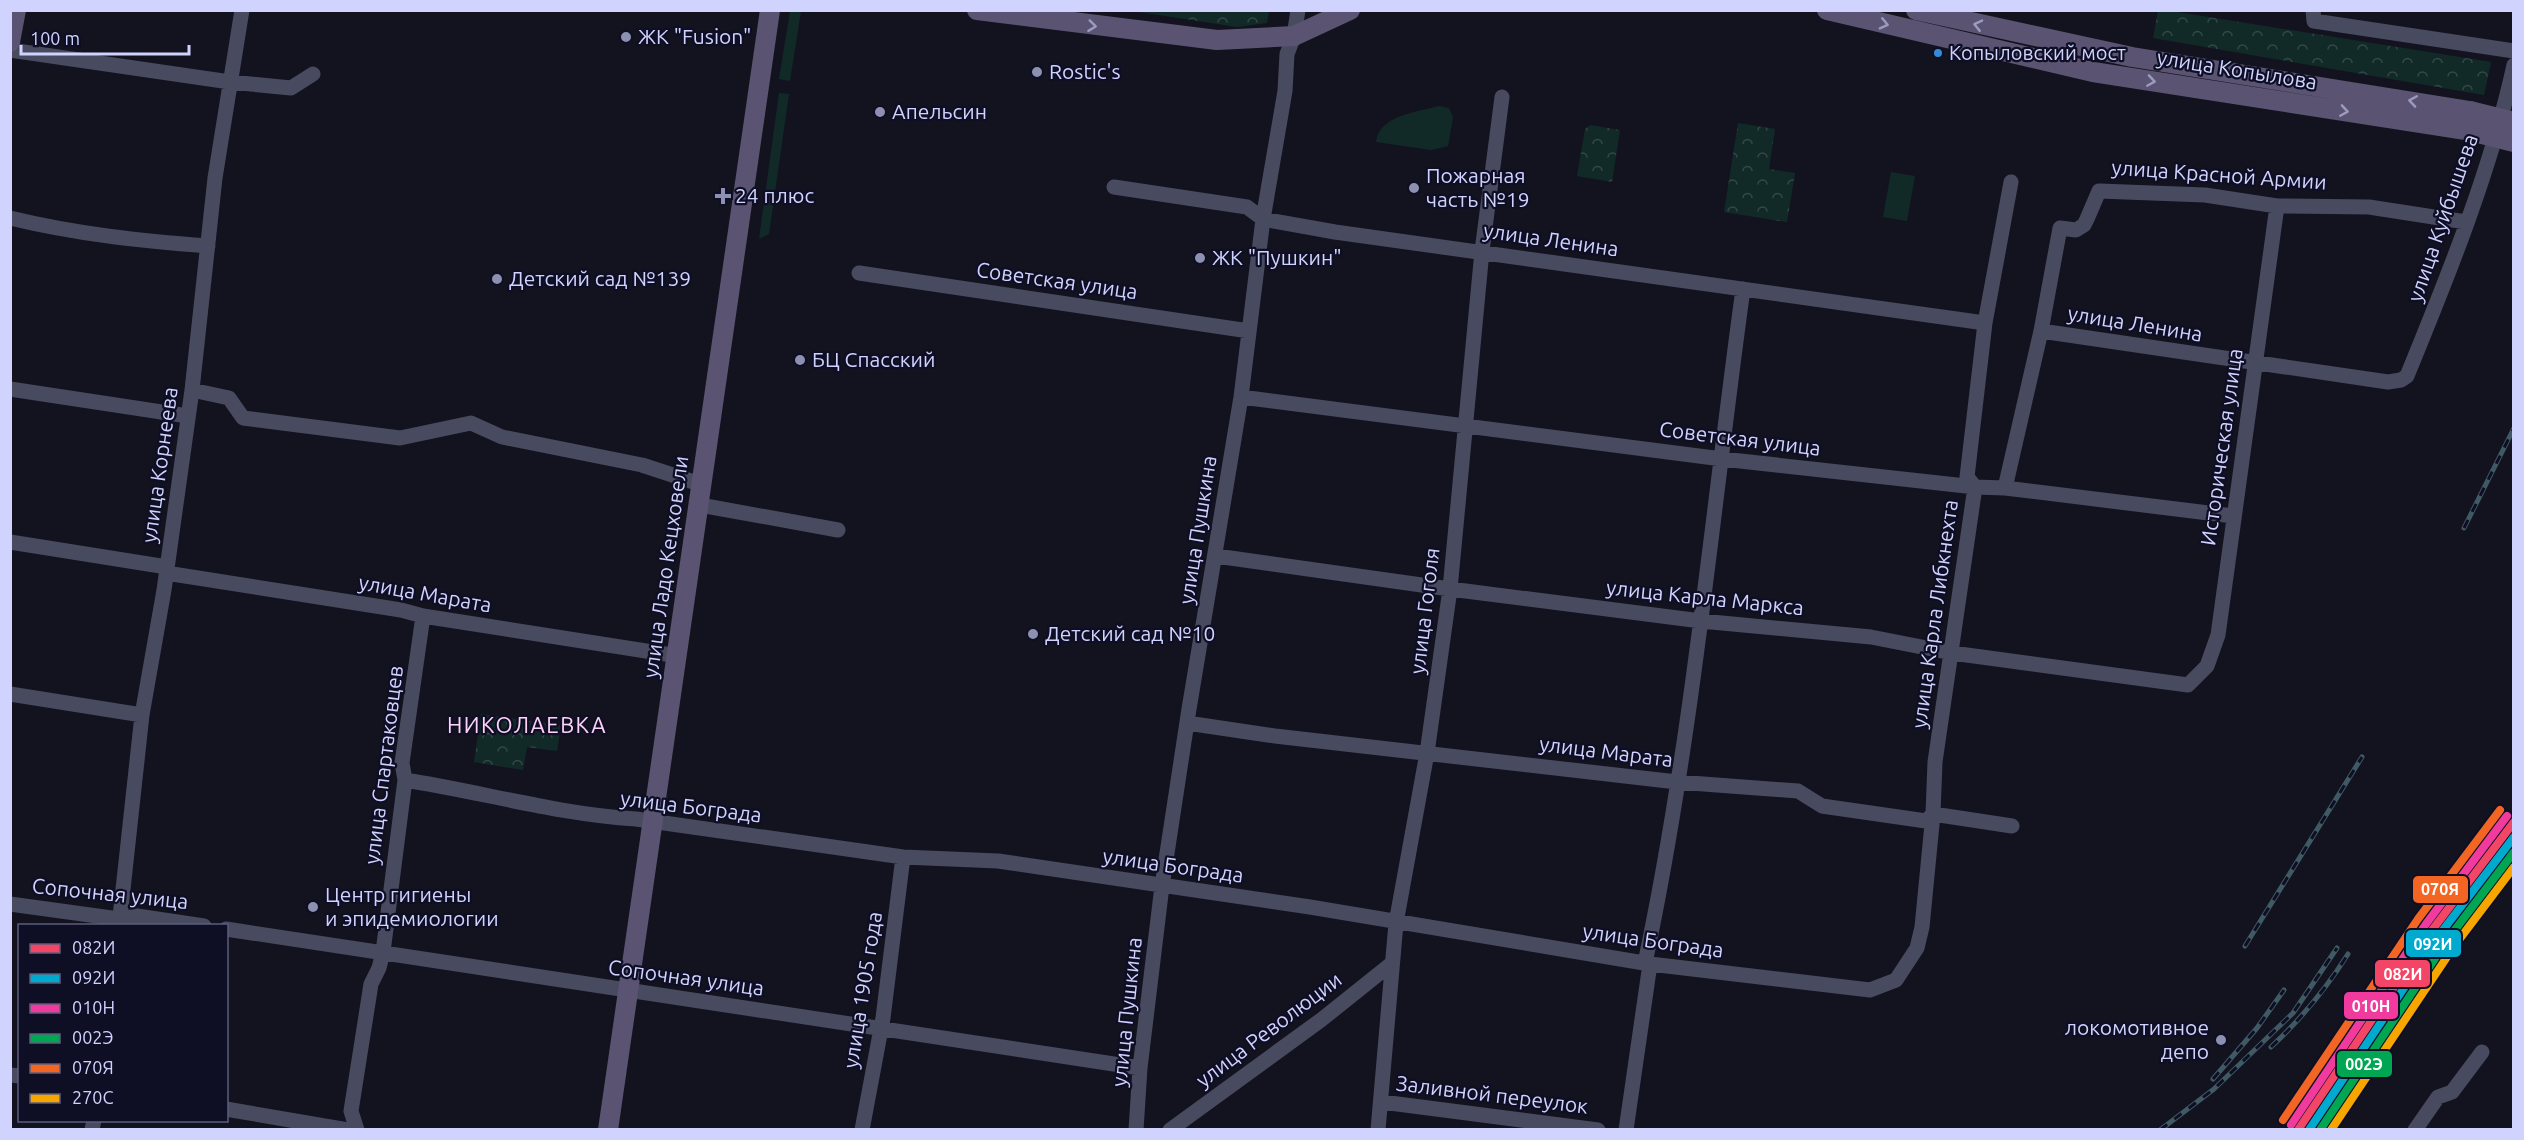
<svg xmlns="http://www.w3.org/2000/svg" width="2524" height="1140" viewBox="0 0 2524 1140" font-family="Ubuntu,sans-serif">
  <defs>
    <pattern id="forest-crowns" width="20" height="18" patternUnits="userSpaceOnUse" patternTransform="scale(1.5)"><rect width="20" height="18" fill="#112a28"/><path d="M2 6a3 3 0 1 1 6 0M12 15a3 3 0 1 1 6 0" fill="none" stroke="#334848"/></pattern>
  </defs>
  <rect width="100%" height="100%" fill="#13131f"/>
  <path fill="#112a28" d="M790,11H801L790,81L779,79Z
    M779,93L789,94L769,234L759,239Z
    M1439,106L1449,108L1453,117L1448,146L1431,150L1376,142C1379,115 1418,112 1439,106Z
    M1891,172L1915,176L1907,221L1883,217Z"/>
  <path fill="url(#forest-crowns)" d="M1133,11H1269L1267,23L1237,27Z
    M2158,11H2171L2491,62L2484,95L2153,38Z
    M1738,123L1775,129L1769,169L1795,173L1787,222L1724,212Z
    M1590,125L1620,130L1612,182L1577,176L1585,129Z
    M481,714L561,725L557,751L527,747L523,770L474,762Z"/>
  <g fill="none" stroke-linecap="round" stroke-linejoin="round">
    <path stroke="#484a60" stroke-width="15" d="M2313,10L2314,21L2514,51
      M10,50L230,82L291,88L313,74
      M1114,187L1247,207L1263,219L1335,232L1985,323
      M10,218C76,234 141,241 208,246
      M859,273L1249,331
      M2041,331L2388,382L2401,380L2407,376C2448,276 2491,170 2514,65
      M10,389L188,416
      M192,390L229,398L243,418L400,438L471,423L502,437L642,465L703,485
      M1241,397L1722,459L1975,487L2005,488L2233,516
      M2005,488L2041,331L2060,228L2076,230L2084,225L2087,219L2099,191L2205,195L2277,206L2369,207L2466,222
      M700,505L838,530
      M10,542L167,567L166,573L401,610L423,616L678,656
      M1216,556L1450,589L1701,621L1871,637L1952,653L2188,685L2207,666L2218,635L2277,206
      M10,694L142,715
      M1187,723L1275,736L1677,782L1798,791L1822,806L1926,821L1933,814L2012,826
      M405,780C482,792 557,814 636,819L903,857L998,861L1310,907L1650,964L1870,990L1896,980L1917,948L1922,927L1933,814L1935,762L1975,487L1967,477L1985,323L2011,182
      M10,904L119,919L137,916L204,926
      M119,926L142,715L164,590L192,390L215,178L242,10
      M226,929L1140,1068
      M1645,963C1692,741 1712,514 1743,289
      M10,1075L20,1076
      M1382,1102L1598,1130
      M226,1109L348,1130
      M92,1130L94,1120
      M357,1130L351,1111L371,984L379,968L383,952L405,780L402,763L423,616
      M862,1130L883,1018L903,857
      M1136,1130L1140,1068L1162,886L1189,709L1241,397L1263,219L1285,91L1287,54L1294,36L1298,10
      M1170,1130L1321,1020L1391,964
      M1378,1130L1396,923L1427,753L1450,589L1482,251L1502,97
      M1626,1130L1650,964
      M2415,1130L2438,1097L2452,1092L2482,1052"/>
    <path stroke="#5a5472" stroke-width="20" d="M977,10L1217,40L1294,36L1350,10
      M1827,10L2093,72L2466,130
      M1916,10L2132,57L2470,111
      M10,42L16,10
      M608,1130L770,10"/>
    <g stroke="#3f5a65" stroke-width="5">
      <path id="rail" d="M2464,528L2514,428
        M2245,946L2362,757
        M2271,1047C2301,1019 2326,989 2348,954
        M2213,1079L2257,1028L2284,990
        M2160,1130L2214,1089L2293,1013L2337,948"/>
    </g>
    <use href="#rail" stroke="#0e0e24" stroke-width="3" stroke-dasharray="9" stroke-linecap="butt"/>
    <path stroke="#5a5472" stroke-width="20" d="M2470,111L2514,122
      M2466,130L2514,142"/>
    <g stroke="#0e0e24" stroke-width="12">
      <path id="rail-1" d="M2298,1130L2433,929L2514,822"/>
    </g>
    <g stroke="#0e0e24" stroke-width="12">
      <path id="rail-2" d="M2309,1130L2440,934L2514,837"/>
    </g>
    <g stroke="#0e0e24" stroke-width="12">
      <path id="rail-3" d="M2291,1125L2426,924L2507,816"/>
    </g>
    <g stroke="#0e0e24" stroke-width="12">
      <path id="rail-4" d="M2320,1130L2448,939L2514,852"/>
    </g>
    <g stroke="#0e0e24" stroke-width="12">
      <path id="rail-5" d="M2283,1120L2418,919L2500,810"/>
    </g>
    <g stroke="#0e0e24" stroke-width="12">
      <path id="rail-6" d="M2331,1130L2455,945L2514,867"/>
    </g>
    <use href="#rail-1" stroke="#f34667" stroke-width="8"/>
    <use href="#rail-2" stroke="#00a9ce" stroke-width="8"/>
    <use href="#rail-3" stroke="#f13a9d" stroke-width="8"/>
    <use href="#rail-4" stroke="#00a651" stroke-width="8"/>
    <use href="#rail-5" stroke="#f26522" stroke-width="8"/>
    <use href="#rail-6" stroke="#f7a600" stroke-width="8"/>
  </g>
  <defs><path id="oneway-chevron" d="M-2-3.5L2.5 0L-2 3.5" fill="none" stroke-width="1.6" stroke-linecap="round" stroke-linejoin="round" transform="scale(1.5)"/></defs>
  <g stroke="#9b9ac0">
    <use href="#oneway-chevron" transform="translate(1884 24) rotate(13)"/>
    <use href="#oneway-chevron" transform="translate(1978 25) rotate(-167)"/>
    <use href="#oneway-chevron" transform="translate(1092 26) rotate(7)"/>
    <use href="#oneway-chevron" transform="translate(2151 81) rotate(9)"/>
    <use href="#oneway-chevron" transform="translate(2413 101) rotate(-171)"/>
    <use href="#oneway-chevron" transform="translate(2344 111) rotate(9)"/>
  </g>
  <g fill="#8e90b1" stroke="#0e0e24" stroke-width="2">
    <circle cx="626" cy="37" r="6"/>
    <circle cx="1037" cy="72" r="6"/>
    <circle cx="880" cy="112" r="6"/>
    <circle cx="1414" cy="188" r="6"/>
    <path d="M720 187h6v6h6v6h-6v6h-6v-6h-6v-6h6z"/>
    <circle cx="1200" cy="258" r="6"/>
    <circle cx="497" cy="279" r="6"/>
    <circle cx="800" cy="360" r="6"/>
    <circle cx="1033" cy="634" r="6"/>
    <circle cx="313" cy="907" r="6"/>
    <circle cx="2221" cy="1040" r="6"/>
  </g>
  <circle fill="#338bd7" stroke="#0e0e24" stroke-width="2" cx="1938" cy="53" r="5"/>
  <g text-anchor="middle" stroke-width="4.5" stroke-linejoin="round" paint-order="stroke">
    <g font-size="20" fill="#d1d3ff" stroke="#0e0e24" text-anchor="start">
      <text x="1949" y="60">Копыловский мост</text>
    </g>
    <g font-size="21" fill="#d1d3ff" stroke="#0e0e24" text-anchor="start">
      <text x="638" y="44">ЖК "Fusion"</text>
      <text x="1049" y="79">Rostic's</text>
      <text x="892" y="119">Апельсин</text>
      <text x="1426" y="183">Пожарная<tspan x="1426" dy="24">часть №19</tspan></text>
      <text x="735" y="203">24 плюс</text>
      <text x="1212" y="265">ЖК "Пушкин"</text>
      <text x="509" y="286">Детский сад №139</text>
      <text x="812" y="367">БЦ Спасский</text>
      <text x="1045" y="641">Детский сад №10</text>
      <text x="325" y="902">Центр гигиены<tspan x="325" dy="24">и эпидемиологии</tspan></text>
      <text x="2209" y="1035" text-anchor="end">локомотивное<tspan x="2209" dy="24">депо</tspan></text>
    </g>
    <g font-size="21" fill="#d1d3ff" stroke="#0e0e24">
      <text transform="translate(2237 70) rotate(9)" y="7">улица Копылова</text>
      <text transform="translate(2219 175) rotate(4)" y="7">улица Красной Армии</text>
      <text transform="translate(2443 218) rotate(-71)" y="7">улица Куйбышева</text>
      <text transform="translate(1551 240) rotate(8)" y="7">улица Ленина</text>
      <text transform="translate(1057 281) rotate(8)" y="7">Советская улица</text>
      <text transform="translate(2135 324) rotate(9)" y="7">улица Ленина</text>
      <text transform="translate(1740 439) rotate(7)" y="7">Советская улица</text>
      <text transform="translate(2222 447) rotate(-82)" y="7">Историческая улица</text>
      <text transform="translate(160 465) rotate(-82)" y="7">улица Корнеева</text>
      <text transform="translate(1198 530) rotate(-81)" y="7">улица Пушкина</text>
      <text transform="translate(666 567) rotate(-82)" y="7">улица Ладо Кецховели</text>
      <text transform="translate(425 594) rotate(10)" y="7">улица Марата</text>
      <text transform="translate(1705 598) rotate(6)" y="7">улица Карла Маркса</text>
      <text transform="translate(1425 611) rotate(-83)" y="7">улица Гоголя</text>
      <text transform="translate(1935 614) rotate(-82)" y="7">улица Карла Либкнехта</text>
      <text transform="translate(1606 752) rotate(7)" y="7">улица Марата</text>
      <text transform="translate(384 765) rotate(-83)" y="7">улица Спартаковцев</text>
      <text transform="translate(691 807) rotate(7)" y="7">улица Бограда</text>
      <text transform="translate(1173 866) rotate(8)" y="7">улица Бограда</text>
      <text transform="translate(110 894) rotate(6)" y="7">Сопочная улица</text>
      <text transform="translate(1653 941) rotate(8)" y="7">улица Бограда</text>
      <text transform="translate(686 978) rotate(8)" y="7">Сопочная улица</text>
      <text transform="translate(863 990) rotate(-81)" y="7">улица 1905 года</text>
      <text transform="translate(1127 1012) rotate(-84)" y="7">улица Пушкина</text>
      <text transform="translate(1269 1030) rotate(-37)" y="7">улица Революции</text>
      <text transform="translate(1492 1095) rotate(7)" y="7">Заливной переулок</text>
    </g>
    <g font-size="22" letter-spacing="1.5" fill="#ffd3f6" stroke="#0e0e24">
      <text x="527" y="733">НИКОЛАЕВКА</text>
    </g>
  </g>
  <g stroke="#0e0e24" stroke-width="2">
    <rect x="2412" y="875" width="57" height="29" rx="6" fill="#f26522"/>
    <rect x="2405" y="929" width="57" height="29" rx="6" fill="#00a9ce"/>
    <rect x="2374" y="959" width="57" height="29" rx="6" fill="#f34667"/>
    <rect x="2343" y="991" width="56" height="29" rx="6" fill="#f13a9d"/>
    <rect x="2336" y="1050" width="57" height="28" rx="6" fill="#00a651"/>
  </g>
  <g font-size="16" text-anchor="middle" font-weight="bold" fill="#fff">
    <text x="2440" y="895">070Я</text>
    <text x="2433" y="950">092И</text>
    <text x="2403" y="980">082И</text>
    <text x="2371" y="1012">010Н</text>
    <text x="2364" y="1070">002Э</text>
  </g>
  <rect width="2524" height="1140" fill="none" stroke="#d1d3ff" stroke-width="24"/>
  <rect x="18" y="924" width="210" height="198" fill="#0e0e24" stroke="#5c5d7c" stroke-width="1.5"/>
  <rect x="30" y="944" width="30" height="9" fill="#f34667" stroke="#5c5d7c" stroke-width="1.5"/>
  <text x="72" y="954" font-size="18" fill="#d1d3ff">082И</text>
  <rect x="30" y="974" width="30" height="9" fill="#00a9ce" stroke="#5c5d7c" stroke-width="1.5"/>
  <text x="72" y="984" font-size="18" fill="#d1d3ff">092И</text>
  <rect x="30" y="1004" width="30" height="9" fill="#f13a9d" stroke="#5c5d7c" stroke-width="1.5"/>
  <text x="72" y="1014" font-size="18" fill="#d1d3ff">010Н</text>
  <rect x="30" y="1034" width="30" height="9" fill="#00a651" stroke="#5c5d7c" stroke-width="1.5"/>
  <text x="72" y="1044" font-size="18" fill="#d1d3ff">002Э</text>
  <rect x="30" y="1064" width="30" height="9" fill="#f26522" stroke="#5c5d7c" stroke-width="1.5"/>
  <text x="72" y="1074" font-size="18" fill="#d1d3ff">070Я</text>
  <rect x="30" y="1094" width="30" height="9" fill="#f7a600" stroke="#5c5d7c" stroke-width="1.5"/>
  <text x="72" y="1104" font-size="18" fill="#d1d3ff">270С</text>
  <path d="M21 45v9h168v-9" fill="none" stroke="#d1d3ff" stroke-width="3"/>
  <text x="30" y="45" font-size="18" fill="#d1d3ff" stroke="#0e0e24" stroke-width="4.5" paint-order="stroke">100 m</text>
</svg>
